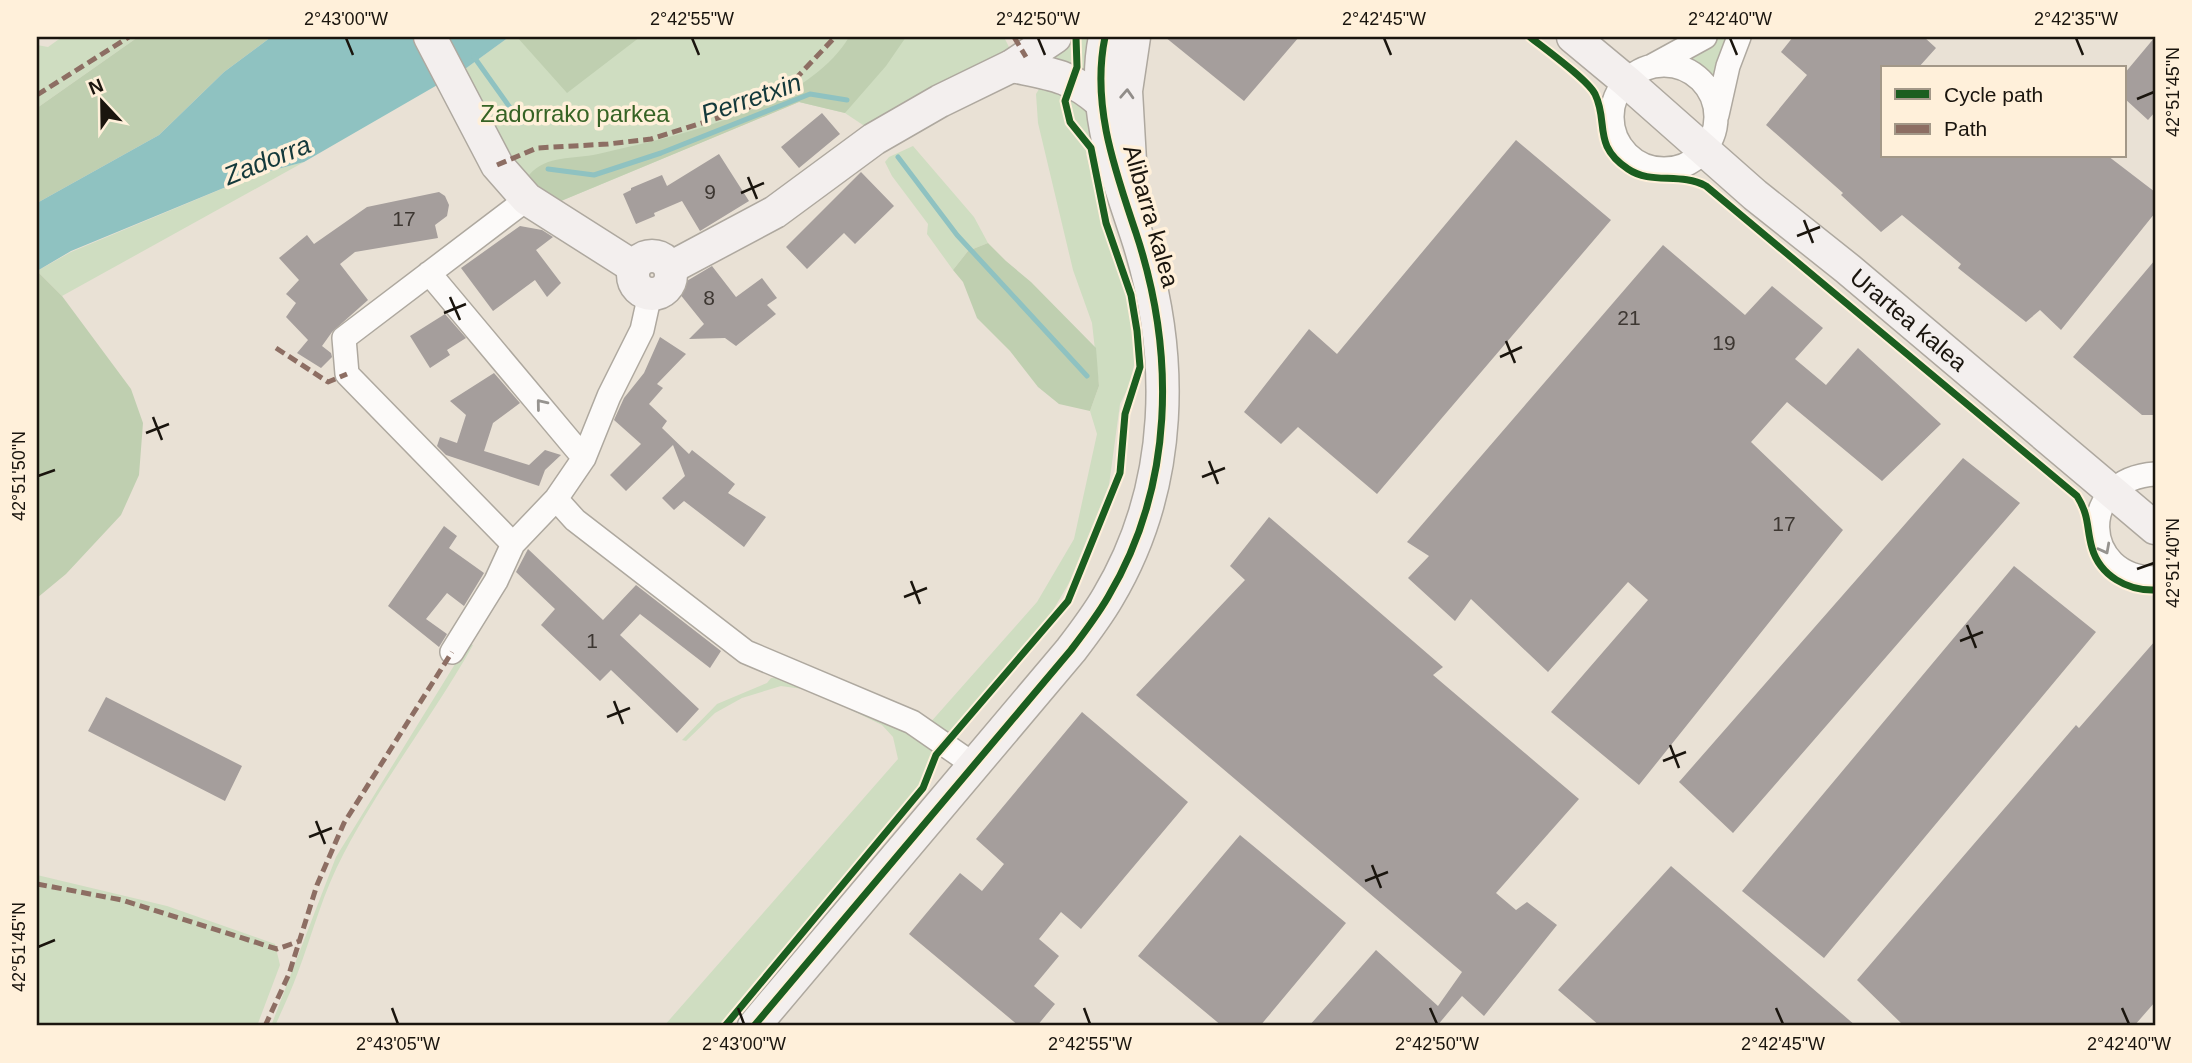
<svg xmlns="http://www.w3.org/2000/svg" width="2192" height="1063" viewBox="0 0 2192 1063" font-family="Helvetica,sans-serif">
  <rect width="100%" height="100%" fill="#e9e1d5"/>
  <path fill="#cfddc1" d="M62,37H138L37,108V45L48,47Z
    M509,37H1008L1005,39L1011,51L866,127L845,113L799,102L561,201C508,169 491,123 465,69Z
    M1069,37H1099L1094,84L1033,63Z
    M1721,37H1735L1719,89L1708,73L1686,59L1695,50Z
    M1042,84C1082,96 1087,101 1098,142L1086,154L1110,243L1126,291L1133,335L1134,365L1130,384L1120,404L1109,485L1069,583L1049,617L948,734L929,724L1037,602L1074,539L1097,434L1090,411L1099,386L1092,323L1073,270L1038,123L1036,94Z
    M913,146L974,217L988,243L968,251L953,270L927,234L928,224L892,176L885,162L889,157Z
    M304,162L62,296L37,271L71,252L255,175Z
    M468,643L473,645C433,716 382,781 344,853C323,892 313,932 298,972C291,991 283,1008 275,1026H271L336,857Z
    M788,677L869,709L937,749L923,785L720,1026H664L898,759L893,737L882,725L810,690L781,686L742,698L715,713L686,741L682,740L717,704L767,683L771,678Z
    M37,875L167,906L275,944L280,965L257,1026H37Z"/>
  <path fill="#bfcfb0" d="M138,37H271L224,72L159,135L37,203V108Z
    M517,37H640L567,93Z
    M849,37H906L886,66L845,113L799,102L561,201L540,189L529,175C548,154 572,160 598,154C675,136 806,109 849,37Z
    M988,243L1006,261L1031,282L1096,348L1099,386L1090,411L1059,404L1038,387L1010,351L977,318L963,282L953,270L968,251Z
    M37,271L62,296L131,389L143,423L139,475L121,515L66,574L37,598Z"/>
  <path fill="#8fc2c1" d="M271,37H509L465,69L304,162L255,175L71,251L37,271V203L159,135L224,72Z"/>
  <g fill="none" stroke-linecap="round" stroke-linejoin="round">
    <path stroke="#8fc2c1" stroke-width="5" d="M474,57L521,123
      M898,157L957,235L1087,376
      M548,169L594,175L661,153L810,94L847,100"/>
  </g>
  <path fill="#a59e9c" d="M1165,37H1299L1244,101Z
    M1793,37H1924L1936,48L1918,68H1882V156H2108L2155,192V213L2061,330L2040,310L2026,322L1958,268L1961,264L1902,215L1881,232L1841,195L1843,193L1766,125L1807,75L1781,52Z
    M2155,37V112L2148,120L2124,98V74Z
    M822,113L840,134L799,168L781,147Z
    M1516,140L1611,220L1377,494L1298,427L1281,444L1244,412L1309,329L1337,354Z
    M719,154L749,201L700,231L682,201L654,213L655,216L636,224L623,194L631,190V188L662,175L667,186Z
    M861,172L894,206L855,244L844,233L807,269L786,247Z
    M439,192L445,196L449,205L447,216L435,225L438,238L355,252L340,264L368,300L332,332L322,346L331,353L332,357L321,368L297,353L308,340L286,317L296,303L286,294L299,280L279,258L307,235L314,244L367,207Z
    M520,226L542,230L553,237L536,250L561,283L547,297L535,280L493,311L461,268Z
    M1663,245L1745,315L1772,286L1823,328L1795,359L1826,385L1858,348L1941,424L1882,481L1787,402L1751,442L1843,530L1639,785L1551,712L1648,600L1628,582L1548,672L1471,599L1455,621L1408,578L1429,556L1407,542Z
    M2155,260V415H2142L2073,357Z
    M712,266L736,297L762,278L777,298L767,305L776,314L736,346L725,338L689,339L704,324L675,288Z
    M445,314L466,338L447,350L450,355L430,368L410,336Z
    M660,337L686,354L657,384L663,388L649,404L667,421L662,428L689,454L692,450L735,484L728,493L766,517L744,547L684,501L674,510L662,498L685,476L673,445L626,491L610,475L641,444L614,420L624,398L644,373Z
    M494,373L520,403L493,423L484,451L529,465L545,450L561,455L545,470L539,486L446,455L437,446L440,437L457,443L466,415L450,401Z
    M1963,458L2020,503L1733,833L1679,782Z
    M1269,517L1443,667L1433,675L1579,799L1496,893L1516,910L1527,902L1557,925L1484,1016L1462,996L1437,1026H1309L1376,950L1438,1006L1462,972L1136,695L1245,580L1230,566Z
    M444,526L457,536L449,548L484,573L464,606L447,593L426,619L447,634L439,647L388,606Z
    M528,549L603,620L636,585L721,651L710,668L640,614L620,635L699,709L677,733L611,670L600,681L541,625L555,609L516,572Z
    M2014,566L2096,632L1824,958L1742,891Z
    M2155,641V1002L2134,1026H1904L1857,980L2076,725L2079,728Z
    M106,697L242,766L225,801L88,731Z
    M1082,712L1188,802L1081,929L1061,912L1039,939L1059,956L1034,986L1055,1004L1037,1026H1019L909,934L960,873L982,891L1004,864L976,839Z
    M1240,835L1346,923L1260,1026H1222L1138,956Z
    M1671,866L1856,1026H1600L1558,990Z"/>
  <g fill="none" stroke-linecap="round" stroke-linejoin="round">
    <g stroke="#aea89f" stroke-width="26">
      <path id="street" d="M1612 117a52 52 0 1 1 104 0a52 52 0 1 1-104 0Z
        M1652,66L1705,37
        M1717,115L1728,66L1739,37
        M429,273L584,458
        M2155,474C2076,479 2081,578 2155,578
        M556,499L575,520L746,652L912,722L974,765
        M513,544L347,374L344,338L527,199
        M452,652L496,581L513,544L556,499L584,458L609,396L642,330L650,294"/>
    </g>
    <g stroke="#aea89f" stroke-width="35">
      <g id="secondary">
        <path d="M430,37L497,165L527,199L634,267"/>
        <path id="s1" d="M1573,37L1626,81L1755,195L1848,269L2155,528"/>
        <path d="M1012,66C1051,74 1070,75 1101,102"/>
        <path d="M1130,161L1126,91L1134,37"/>
        <circle cx="652" cy="275" r="19"/>
        <path d="M670,268L775,212L874,139L940,101L1012,66L1055,37"/>
        <path d="M754,1026L1071,650C1084,633 1097,616 1108,597C1174,486 1176,354 1136,233C1115,170 1091,105 1105,37"/>
      </g>
    </g>
    <use href="#street" stroke="#fcfaf9" stroke-width="23"/>
    <use href="#secondary" stroke="#f3efee" stroke-width="32"/>
    <path stroke="#8d6e63" stroke-width="5" stroke-dasharray="10 5" stroke-linecap="butt" d="M1014,37L1026,57
      M37,95L129,37
      M497,165L537,148L608,144L651,139L743,110L785,90L835,37
      M276,348L328,382L347,374
      M37,884L122,900L277,949L300,941
      M265,1026L289,974L317,885L344,823L452,652"/>
    <g stroke="#fff0da" stroke-width="11">
      <path id="cycleway" d="M1530,37C1545,49 1587,79 1595,94C1609,123 1592,145 1628,169C1651,185 1680,172 1706,186L2077,496C2090,517 2086,527 2092,548C2100,576 2128,591 2155,590
        M725,1026L923,788L936,755L1068,601L1120,473L1125,414L1140,367L1137,331L1131,295L1106,223L1091,148L1070,122L1065,101L1077,67L1076,37
        M754,1026L1071,650C1084,633 1097,616 1108,597C1174,486 1176,354 1136,233C1115,170 1091,105 1105,37"/>
    </g>
    <use href="#cycleway" stroke="#1b5e20" stroke-width="7"/>
  </g>
  <defs><path id="oneway-chevron" d="M-2-3.5L2.5 0L-2 3.5" fill="none" stroke-width="1.6" stroke-linecap="round" stroke-linejoin="round" transform="scale(1.75)"/></defs>
  <use stroke="#918d89" href="#oneway-chevron" transform="translate(1127 94) rotate(-87)"/>
  <g stroke="#96938f">
    <use href="#oneway-chevron" transform="translate(541 404) rotate(-129)"/>
    <use href="#oneway-chevron" transform="translate(2105 549) rotate(62)"/>
  </g>
  <path fill="none" stroke="#1a150e" stroke-width="2.5" d="M346,38L353,55M692,38L699,55M1038,38L1045,55M1384,38L1391,55M1730,38L1737,55M2076,38L2083,55M2137,99L2154,92M748,177L757,199M741,193L764,183M1804,220L1813,243M1797,236L1820,227M450,297L460,320M444,313L466,304M1506,341L1515,363M1500,357L1522,347M153,417L162,440M146,433L169,424M1209,461L1218,484M38,476L55,470M1202,477L1225,468M2137,569L2154,563M911,581L920,604M904,597L927,588M1967,625L1976,648M1960,641L1983,632M614,701L623,724M607,717L630,708M1670,745L1679,768M1663,761L1686,752M316,821L325,844M309,837L332,828M1372,865L1381,888M1365,881L1388,872M38,947L55,940M392,1008L398,1024M738,1008L744,1024M1084,1008L1090,1024M1430,1008L1437,1024M1776,1008L1783,1024M2122,1008L2129,1024"/>
  <g text-anchor="middle" stroke-width="7" stroke-linejoin="round" paint-order="stroke">
    <g font-size="21" fill="#3d3732">
      <text x="710" y="199">9</text>
      <text x="404" y="226">17</text>
      <text x="709" y="305">8</text>
      <text x="1629" y="325">21</text>
      <text x="1724" y="350">19</text>
      <text x="1784" y="531">17</text>
      <text x="592" y="648">1</text>
    </g>
    <g font-size="24" fill="#366325" stroke="#fff0da">
      <text x="575" y="122">Zadorrako parkea</text>
    </g>
    <g font-size="24" fill="#1a150e" stroke="#fff0da">
      <text transform="translate(1151 216) rotate(74)" y="8">Alibarra kalea</text>
      <text dy="8" stroke="none"><textPath href="#s1" startOffset="439">Urartea kalea</textPath></text>
    </g>
    <g font-size="26" font-style="italic" fill="#14393b" stroke="#fff0da">
      <text transform="translate(751 98) rotate(-19)" y="9">Perretxin</text>
      <text transform="translate(267 160) rotate(-22)" y="9">Zadorra</text>
    </g>
  </g>
  <rect width="2192" height="1063" fill="none" stroke="#fff0da" stroke-width="77"/>
  <rect x="1881" y="66" width="245" height="91" fill="#fff0da" stroke="#a39888" stroke-width="2"/>
  <rect x="1895" y="89" width="35" height="10" fill="#1b5e20" stroke="#a39888" stroke-width="2"/>
  <text x="1944" y="102" font-size="21" fill="#1a150e">Cycle path</text>
  <rect x="1895" y="124" width="35" height="10" fill="#8d6e63" stroke="#a39888" stroke-width="2"/>
  <text x="1944" y="136" font-size="21" fill="#1a150e">Path</text>
  <g transform="translate(102 102) rotate(338)" stroke="#fff0da" stroke-width="5" paint-order="stroke">
  <path d="M0-5L12 26L0 18L-12 26Z" fill="#1a150e"/>
  <text y="-10" font-size="19" font-weight="bold" text-anchor="middle" fill="#1a150e">N</text>
  </g>
  <rect x="38" y="38" width="2116" height="986" fill="none" stroke="#1a150e" stroke-width="2.5"/>
  <g font-size="18" text-anchor="middle" fill="#1a150e">
    <text x="346" y="25">2°43'00"W</text>
    <text x="692" y="25">2°42'55"W</text>
    <text x="1038" y="25">2°42'50"W</text>
    <text x="1384" y="25">2°42'45"W</text>
    <text x="1730" y="25">2°42'40"W</text>
    <text x="2076" y="25">2°42'35"W</text>
    <text transform="translate(2173 92) rotate(-90)" y="6">42°51'45"N</text>
    <text transform="translate(19 476) rotate(-90)" y="6">42°51'50"N</text>
    <text transform="translate(2173 563) rotate(-90)" y="6">42°51'40"N</text>
    <text transform="translate(19 947) rotate(-90)" y="6">42°51'45"N</text>
    <text x="398" y="1050">2°43'05"W</text>
    <text x="744" y="1050">2°43'00"W</text>
    <text x="1090" y="1050">2°42'55"W</text>
    <text x="1437" y="1050">2°42'50"W</text>
    <text x="1783" y="1050">2°42'45"W</text>
    <text x="2129" y="1050">2°42'40"W</text>
  </g>
</svg>
